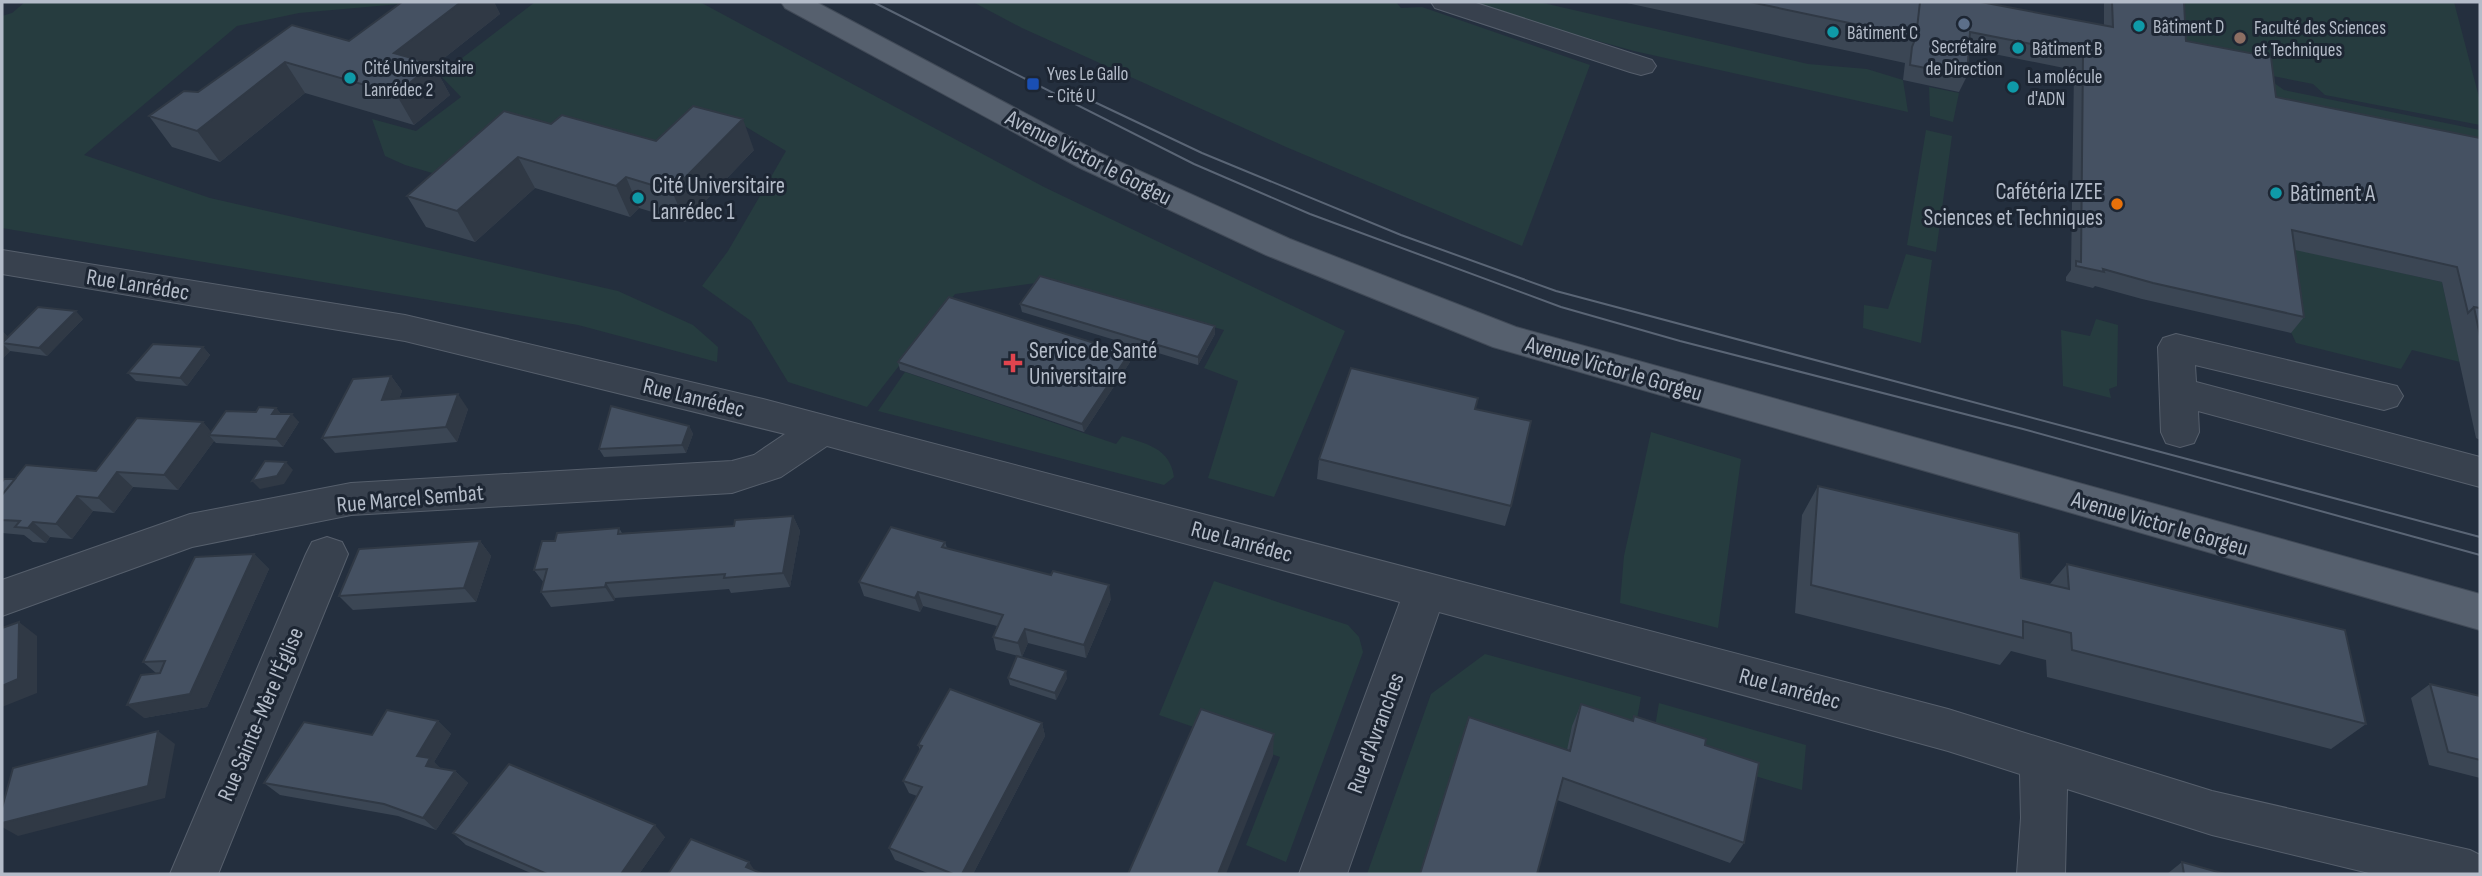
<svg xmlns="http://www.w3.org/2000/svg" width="2482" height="876" viewBox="0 0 2482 876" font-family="'Sofia Sans Condensed',sans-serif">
  <rect width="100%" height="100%" fill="#242f3e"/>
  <path fill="#263c3f" d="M25,2H422L299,13L237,26L84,155L210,198L618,291L693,325L718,347L717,362L578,325L2,228V16L12,13Z
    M535,2H700L1044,187L1345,331L1274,497L1208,478L1238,381L1204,368L1224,330L1050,281L955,294L867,407L788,382L751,321L702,286L728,251L786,151L723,113L647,157L463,182L405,165L385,156L372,119L416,131L461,97L440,75Z
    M973,2H1396L1401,8L1422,7L1590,65L1522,246L1286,147L1022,28Z
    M1457,2H1539L1808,64L1867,69L1903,80L1908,112L1634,51Z
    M2173,2H2454L2480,101V125L2325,95L2313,84L2176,57Z
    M2263,75L2284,90L2480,130V144L2263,98Z
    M1929,87L1959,93L1953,122L1930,116Z
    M1926,130L1952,136L1936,252L1907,245Z
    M2280,246L2442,282L2460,362L2412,350L2401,369L2296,343L2291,332Z
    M1906,254L1932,260L1921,343L1863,328L1864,305L1888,309Z
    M2096,319L2118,325L2117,386L2109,389L2111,398L2063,386L2061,330L2090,336Z
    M905,372L1116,444L1122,436C1147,444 1170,448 1174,477L1164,485L878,411Z
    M1651,432L1741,459L1718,628L1620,603L1624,556Z
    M1214,581L1348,625L1359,637L1363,652L1286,862L1246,845L1280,757L1159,715Z
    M1485,654L1641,697L1633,741L1561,772L1463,739L1420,874H1367L1431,694Z
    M1659,703L1806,745L1802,790L1652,745Z"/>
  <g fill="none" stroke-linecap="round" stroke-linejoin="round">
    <g stroke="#565f6c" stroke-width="2">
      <path id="minor" d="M1431,2H1473L1652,60L1656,66L1652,72L1641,75L1630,72L1435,8Z
        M2,250L405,315L763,399L1948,709L2212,791L2470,850L2480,855V874H2373L2212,835L2067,789L2065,874H2017L2021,818L2020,774L1948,751L1439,612L1347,874H1299L1400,602L827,446L781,477L732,493L351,515L192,547L2,616V580L190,514L351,483L732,461L754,455L785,434L405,341L2,274Z
        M2176,334L2397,386L2403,396L2397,406L2384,410L2195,365L2196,382L2480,457V487L2198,411L2199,432L2194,443L2180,447L2166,443L2161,432L2158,347L2163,338Z
        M327,537L342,542L348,554L218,874H170L306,554L312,542Z"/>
    </g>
    <g stroke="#414a57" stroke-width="2">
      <path id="major" d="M781,2H816L1100,153L1290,239L1516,327L2480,594V630L1493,347L1266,255L1078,167L785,8Z"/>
    </g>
    <use href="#minor" fill="#38414e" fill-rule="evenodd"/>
    <use href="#major" fill="#56606e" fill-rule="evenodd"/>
    <path stroke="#5a6575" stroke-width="2" d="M873,2L1194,164L1310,214L1561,307L1680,341L2023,429L2480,555
      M1067,89L1202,153L1401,235L1556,291L2480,537"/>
  </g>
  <path fill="#3b4654" d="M402,2H494L500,14L434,66L450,95L414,125L305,93L220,162L172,147L149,116L198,92L349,41Z
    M1622,2H1981L2104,25V2H2184L2186,41L2276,97L2480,138V440L2476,438L2442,282L2295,250L2304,317L2291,333L2142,299L2095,286L2093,288L2066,281V277L2071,270L2074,70L1969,49L1967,76L1959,92L1903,80L1905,63Z
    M551,124L656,141L754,150L685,222L639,208L630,217L535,188L475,242L426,227L407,196Z
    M1020,304L1215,334L1198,365L1022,312Z
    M83,319L47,356L10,351L2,359V331L8,337Z
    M203,347L210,355L187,386L136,381L128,373Z
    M898,362H1130L1084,432L900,370Z
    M391,376L402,391L399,399L468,409L457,442L335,453L322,438Z
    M276,408L281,414L299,422L283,447L216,443L214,441L178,490L133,487L114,513L93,511L72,539L50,537L46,543L33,542L24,535L2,533V482L96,471L203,422L211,432L256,412Z
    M1476,409L1511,506L1505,526L1317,479L1319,459Z
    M689,426L693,434L686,453L604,457L599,449Z
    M1818,486L2021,578L2049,585L2067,564L2366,724L2331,749L2047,677L2046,660L2011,651L2000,665L1795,613L1802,515Z
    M793,516L800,531L790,587L731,593L729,589L615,598L614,601L551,607L541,592L544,583L534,570L555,541L619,528L622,533L734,526Z
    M480,541L491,556L476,602L353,610L339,596Z
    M945,542L947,548L1111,599L1086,658L1028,643L1022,657L996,650L993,637L997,626L923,606L920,612L864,596L859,582Z
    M254,554L269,569L207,707L144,718L156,673L143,662Z
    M1008,678H1067L1056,700L1010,685Z
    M2430,684L2480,696V778L2429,765L2411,698Z
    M1581,704L1632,721L1634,716L1705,745L1744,843L1730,863L1557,800L1567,750L1572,726Z
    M438,721L451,734L434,762L440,768L455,771L468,783L436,830L398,816L280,795L264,783L372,735Z
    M1042,723L1045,736L973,874H930L895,860L889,848L917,796L909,793L903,781L920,750L918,745Z
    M453,833L665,837L639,874H533L466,845Z
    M2182,862L2225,874H2167Z"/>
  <path fill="#303945" d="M461,2H494L500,14L434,66L450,95L414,125L396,94L394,53Z
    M285,62L305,93L220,162L197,131Z
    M743,119L754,150L685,222L672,191Z
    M518,157L535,188L475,242L457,211Z
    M626,177L639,208L630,217L616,186Z
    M76,311L83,319L47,356L39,348Z
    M1215,326V334L1198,365V357Z
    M2,331L16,344L2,343Z
    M2,343L10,351L2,359Z
    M203,347L210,355L187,386L180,378Z
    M1129,354L1130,362L1084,432L1082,424Z
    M391,376L402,391L393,416L382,400Z
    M458,394L468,409L457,442L446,427Z
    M276,408L283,416L272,414Z
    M292,414L299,422L283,447L276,439Z
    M203,422L215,436L209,435L214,441L178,490L164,475Z
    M689,426L693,434L686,453L682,445Z
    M286,462L293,470L284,484L260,489L252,481Z
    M117,472L133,487L114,513L98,498Z
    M77,496L93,511L72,539L56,524Z
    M793,516L800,531L790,587L783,573Z
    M33,522L50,537L46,543L28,528Z
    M480,541L491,556L476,602L464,588Z
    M254,554L269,569L207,707L144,718L127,705L190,694Z
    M606,583L615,598L614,601L605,587Z
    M1109,585L1111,599L1086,658L1084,645Z
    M918,592L923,606L920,612L915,598Z
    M19,622L37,636V693L2,707V686Z
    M1025,629L1028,643L1022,657L1018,643Z
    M1066,671L1067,678L1056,700L1055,693Z
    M438,721L451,734L434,762L443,771L439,778L417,756Z
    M1042,723L1045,736L973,874H962Z
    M158,731L175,744L165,798L18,836L2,827V823Z
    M1274,734L1273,756L1226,874H1218Z
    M455,771L468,783L436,830L423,818Z
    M655,825L665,837L639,874H621Z
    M749,862L757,874L746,867Z"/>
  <path fill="#455162" stroke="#303945" stroke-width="2" d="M402,2H461L394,53L433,64L396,94L285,62L197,131L149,116L184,91L198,92L292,25L349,41Z
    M1750,2H1920L1916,37Z
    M1920,2H1981L2113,27L2112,2H2184L2186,41L2271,57L2276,97L2480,138V308L2474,307L2468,313L2457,267L2292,230L2304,317L2153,283L2103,269L2104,272L2076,266V261L2081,262L2083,54L1970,32L1967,76L1910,65L1912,47L1916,37Z
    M693,106L743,119L672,191L626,177L616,186L518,157L457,211L407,196L504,111L551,124L562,115L656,141Z
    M1040,276L1215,326L1198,357L1020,304Z
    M949,297L1129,354L1082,424L898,362Z
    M38,307L76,311L39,348L2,343Z
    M2474,307L2480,308V336Z
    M153,344L203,347L180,378L128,373Z
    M1351,368L1478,398L1475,409L1531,421L1511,506L1319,459Z
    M391,376L382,400L458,394L446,427L322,438L353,379Z
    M611,406L689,426L682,445L599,449Z
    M259,407L276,408L272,414H292L276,439L209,435L226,411L256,412Z
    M137,418L203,422L164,475L117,472L98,498L77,496L56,524L33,522L28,528L15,527L20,521L2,520V495L26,465L96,471Z
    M265,461L286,462L277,476L252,481Z
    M4,479H15L2,495V482Z
    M1818,486L2019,533L2021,578L2069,589L2067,564L2345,630L2366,724L2072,650L2071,633L2023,621V638L1811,585Z
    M793,516L783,573L724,578L725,574L606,583L605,587L541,592L547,569L534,570L542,541H555L557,533L619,528L618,534L734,526L735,520Z
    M891,527L945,542L942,547L1051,575L1053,571L1109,585L1084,645L1025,629L1018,643L993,637L1003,615L918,592L915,598L859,582Z
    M480,541L464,588L339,596L359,549Z
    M254,554L190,694L127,705L141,675L160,673L165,661L143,662L195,557Z
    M19,622L18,679L2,686V628Z
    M1017,656L1066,671L1055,693L1008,678Z
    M2430,684L2480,696V760L2448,752Z
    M950,689L1042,723L962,874H953L889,848L922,787L903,781L922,746L918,745Z
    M1581,704L1633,721L1634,716L1706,739L1705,745L1759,763L1744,843L1563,778L1537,874H1420L1469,717L1570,751Z
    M1201,709L1274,734L1218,874H1128Z
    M387,710L438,721L417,756L430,758L426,766L455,771L423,818L384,804L264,783L304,722L372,735Z
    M158,731L148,786L2,823V808L13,768Z
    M509,764L655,825L621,874H547L453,833Z
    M691,839L749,862L746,867L763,874H668Z
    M2182,862L2225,874H2184Z"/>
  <circle fill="#5c6f8a" stroke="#1d2633" stroke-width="2.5" cx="1964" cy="24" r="7"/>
  <g fill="#0f9aa8" stroke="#1d2633" stroke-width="2.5">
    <circle cx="2139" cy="26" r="7"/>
    <circle cx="1833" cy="32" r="7"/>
    <circle cx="2018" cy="48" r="7"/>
    <circle cx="350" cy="78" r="7"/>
    <circle cx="2013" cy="87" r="7"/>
    <circle cx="2276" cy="193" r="7"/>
    <circle cx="638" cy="198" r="7"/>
  </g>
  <circle fill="#8d6e63" stroke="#1d2633" stroke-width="2.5" cx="2240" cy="38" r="7"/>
  <rect fill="#1a4fb4" stroke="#1d2633" stroke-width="2.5" x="1026" y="77" width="14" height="14" rx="3.5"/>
  <circle fill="#e8710a" stroke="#1d2633" stroke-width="2.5" cx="2117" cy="204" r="7"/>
  <path fill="#e0444e" stroke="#1d2633" stroke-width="2.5" d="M1009.5 352.5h7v7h7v7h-7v7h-7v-7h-7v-7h7z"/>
  <g text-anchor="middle" stroke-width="6" stroke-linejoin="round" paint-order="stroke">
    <g font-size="19" fill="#b4bcc9" stroke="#1d2633" text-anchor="start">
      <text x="2153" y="33">Bâtiment D</text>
      <text x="2254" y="34">Faculté des Sciences<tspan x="2254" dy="22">et Techniques</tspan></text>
      <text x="1847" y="39">Bâtiment C</text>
      <text x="1964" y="53" text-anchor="middle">Secrétaire<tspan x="1964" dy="22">de Direction</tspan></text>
      <text x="2032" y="55">Bâtiment B</text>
      <text x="364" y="74">Cité Universitaire<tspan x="364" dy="22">Lanrédec 2</tspan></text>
      <text x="1047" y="80">Yves Le Gallo<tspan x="1047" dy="22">- Cité U</tspan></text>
      <text x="2027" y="83">La molécule<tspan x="2027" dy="22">d'ADN</tspan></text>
    </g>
    <g font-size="23" fill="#b4bcc9" stroke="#1d2633">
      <text transform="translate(1089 157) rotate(27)" y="8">Avenue Victor le Gorgeu</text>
      <text transform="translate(138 284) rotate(9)" y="8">Rue Lanrédec</text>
      <text transform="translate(1614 368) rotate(16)" y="8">Avenue Victor le Gorgeu</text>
      <text transform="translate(694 397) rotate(14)" y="8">Rue Lanrédec</text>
      <text transform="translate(410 498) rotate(-5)" y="8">Rue Marcel Sembat</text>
      <text transform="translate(2160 523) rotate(16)" y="8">Avenue Victor le Gorgeu</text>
      <text transform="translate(1242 541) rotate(15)" y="8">Rue Lanrédec</text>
      <text transform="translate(1790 688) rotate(15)" y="8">Rue Lanrédec</text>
      <text transform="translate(260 714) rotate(-67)" y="8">Rue Sainte-Mère l'Église</text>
      <text transform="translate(1375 733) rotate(-70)" y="8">Rue d'Avranches</text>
    </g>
    <g font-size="23" fill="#b4bcc9" stroke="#1d2633" text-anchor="start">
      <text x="652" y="193">Cité Universitaire<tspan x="652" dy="26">Lanrédec 1</tspan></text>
      <text x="2103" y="199" text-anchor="end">Cafétéria IZEE<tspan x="2103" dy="26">Sciences et Techniques</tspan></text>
      <text x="2290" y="201">Bâtiment A</text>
      <text x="1029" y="358">Service de Santé<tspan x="1029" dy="26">Universitaire</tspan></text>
    </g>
  </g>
  <rect width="2482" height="876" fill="none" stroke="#b4bcc9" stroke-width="7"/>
</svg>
